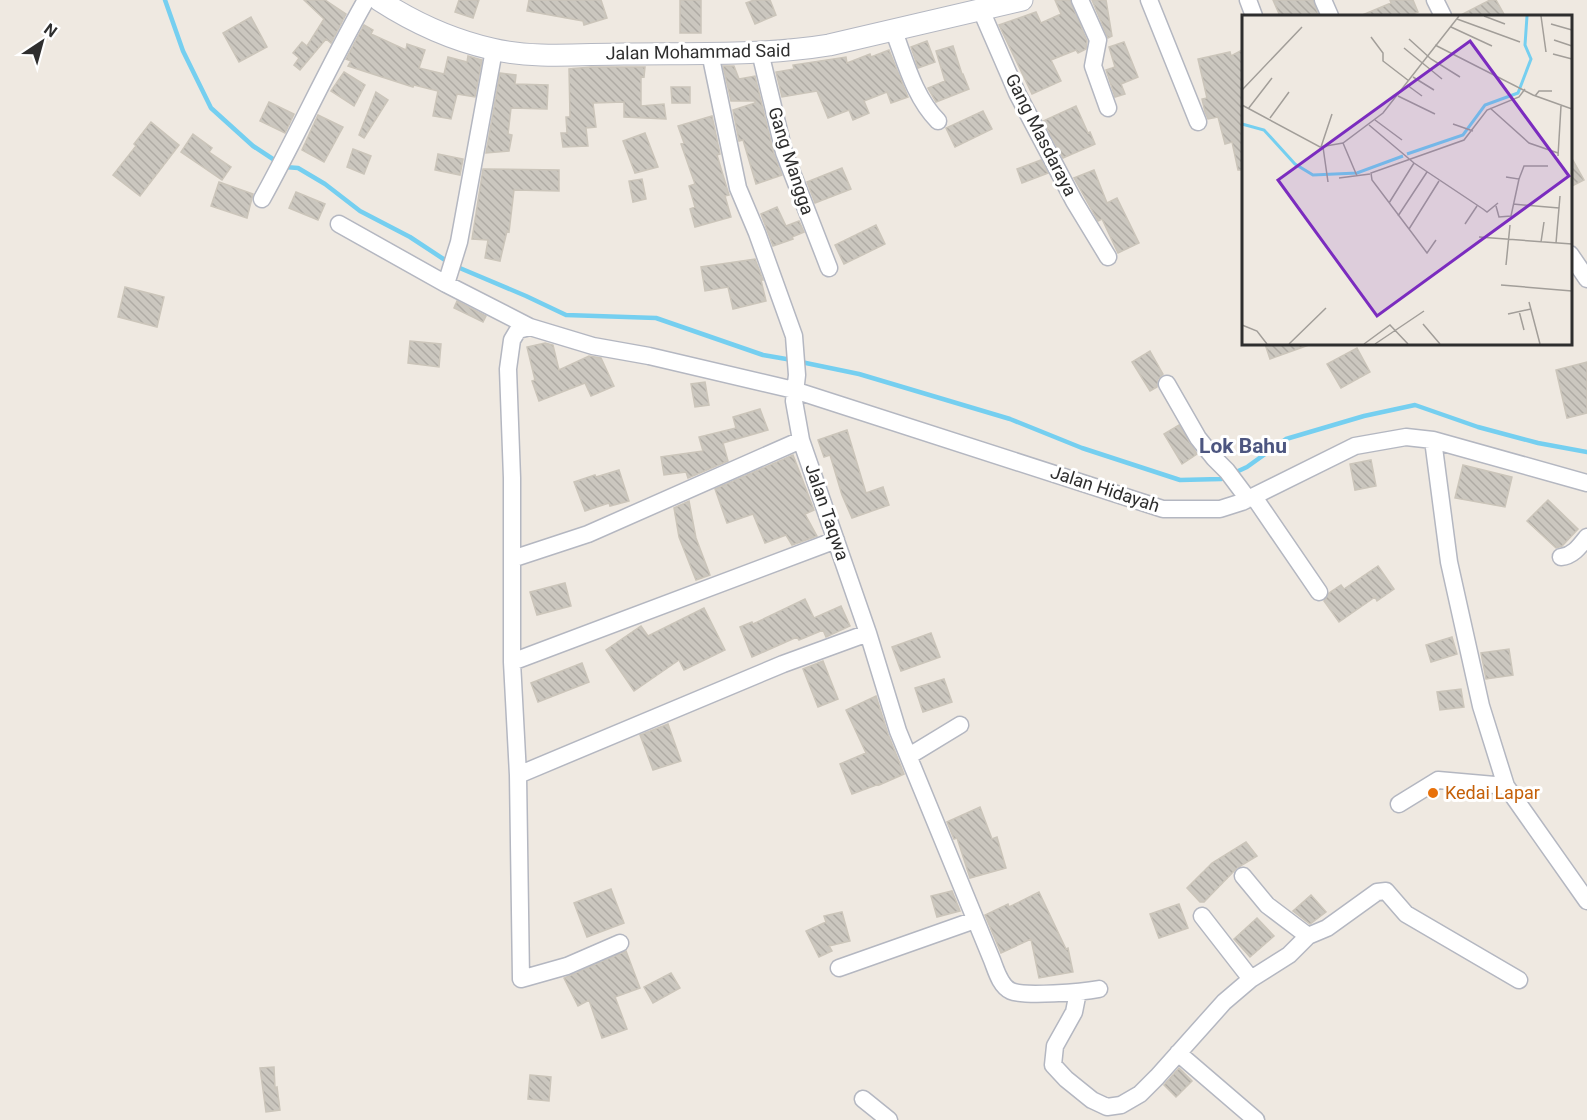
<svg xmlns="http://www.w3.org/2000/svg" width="1587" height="1120" viewBox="0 0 1587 1120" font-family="Roboto,sans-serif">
  <defs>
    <pattern id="building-back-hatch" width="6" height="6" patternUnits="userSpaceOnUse" patternTransform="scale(1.5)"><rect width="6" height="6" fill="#cbc7bf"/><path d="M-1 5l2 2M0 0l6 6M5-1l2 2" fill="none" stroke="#afaba4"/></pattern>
  </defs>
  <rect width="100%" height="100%" fill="#efe9e1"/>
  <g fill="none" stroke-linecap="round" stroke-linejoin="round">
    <path stroke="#75cff0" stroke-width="4.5" d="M165,0L183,51L211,108L253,146L285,167L298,168L325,184L360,211L410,237L448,262
      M455,266L526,296L566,315L656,318L763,355L792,360
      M801,362L859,374L1010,419L1082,448L1180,480L1221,479L1226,476
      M1234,473L1247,467L1286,439L1364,416L1415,405L1478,427L1538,443L1587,452"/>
  </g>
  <path fill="url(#building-back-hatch)" stroke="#cbc5ba" stroke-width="1.5" d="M304,0H325L346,14L331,43L326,39L300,70L294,65L299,58L293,53L302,42L307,46L324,19Z
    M459,0H479L473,18L455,12Z
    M529,0H601L607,18L584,25L583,21L527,11Z
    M680,0H701V33H680Z
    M754,0H770L776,15L755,24L746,3Z
    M1055,0H1070L1087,41L1086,49L1078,53L1076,50L1051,60L1061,81L1032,94L999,25L1036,12L1041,23L1061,14Z
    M1092,0H1106L1112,36L1108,38Z
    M1273,0H1313L1319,16H1280Z
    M1390,0H1413L1418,12L1407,16H1360L1391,3Z
    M1490,0H1496L1505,16H1459Z
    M251,17L267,47L239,62L223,33Z
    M364,25L373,30L371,34L406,50L407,44L425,50L419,68L444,74L448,57L467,62L468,56L482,60L475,97L457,94L451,119L433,116L438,91L414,85L413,87L348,66L351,61L346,59Z
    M927,41L935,62L918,68L911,47Z
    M1124,42L1138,77L1121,84L1125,94L1115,97L1106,70L1115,67L1109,47Z
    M953,46L962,74H963L969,89L936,102L928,88L945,81L936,51Z
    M1244,49V170H1238L1232,142L1225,144L1218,117L1208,119L1205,112L1202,99L1207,98L1198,59L1230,52L1231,56Z
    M889,50L908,97L891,103L887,92L864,101L869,113L853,120L849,110L828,118L817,91L782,97L776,72L794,69L793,65L846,57L847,63L870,54L871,57Z
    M723,66H734L739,79L755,76L774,154L782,175L756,184L743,140L739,141L733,110L755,103V101H731Z
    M591,67H645L644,77L641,76V106L664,104L666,119L624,117V102L593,103L596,127L586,128L588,146L563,147L561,133H567L566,117H570L569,69Z
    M344,72L365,85L354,106L331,91Z
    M500,73L516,75L515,84L548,85L547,109L511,108L508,134L512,135L509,151L486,153Z
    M671,87H690V103H672Z
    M376,92L388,100L364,138L359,135Z
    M269,102L294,114L285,133L260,121Z
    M1076,106L1088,133L1090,132L1095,144L1063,158L1043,121Z
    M983,111L992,129L955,147L946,128Z
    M318,115L343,127L324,162L302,150Z
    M712,116L720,154L717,155L729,195L725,196L731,217L695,227L690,209L695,207L689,186L695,184L681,144L684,143L678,126Z
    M151,122L179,145L140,196L113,175L136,146L134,144Z
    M645,133L658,167L635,173L623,141Z
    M193,134L212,148L209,152L231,167L222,180L181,152Z
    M353,149L371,156L364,174L347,167Z
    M438,154L463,159L460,175L435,170Z
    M1570,155L1584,180L1570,187Z
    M1041,160L1048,173L1022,183L1017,169Z
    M842,168L851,189L815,203L807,182Z
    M483,169L559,170V191L514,190L509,232L507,231L500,261L485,258L488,240L472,239Z
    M1094,170L1107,203L1117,198L1139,243L1118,253L1102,219L1098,221L1074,178Z
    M642,179L646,199L633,202L629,181Z
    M219,182L253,194L247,218L211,206Z
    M296,192L325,204L318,220L289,208Z
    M777,207L786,226L799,221L804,232L792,237L793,239L773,246L761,214Z
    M876,225L885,244L844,264L835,245Z
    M755,259L763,280H761L766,301L733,309L728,287L705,291L701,267Z
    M125,287L164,297L157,327L118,317Z
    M457,301L486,316L483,322L454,308Z
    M410,341L441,344L439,367L408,363Z
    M545,343L553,345L559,370L589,356L601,358L614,386L591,396L585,383L539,401L532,381L535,380L527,347Z
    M1265,344H1309V345L1270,359Z
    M1357,348L1370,372L1341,388L1327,364Z
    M1150,351L1163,374L1158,379L1157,387L1150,391L1132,362Z
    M1587,362V413L1567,418L1556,370Z
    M705,382L709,405L695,407L691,384Z
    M760,409L768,430L723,443L728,461L688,478L686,472L664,475L661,457L703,451L699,437L736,428L733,417Z
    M1179,425L1197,454L1182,464L1164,434Z
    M847,430L866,493L883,487L889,505L852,518L842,495L830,455L824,457L818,440Z
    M793,455L814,510L805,514L817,536L792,545L786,535L765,543L753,514L727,523L715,489Z
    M1371,460L1376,486L1355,490L1350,464Z
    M1463,465L1512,477L1505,507L1455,498Z
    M619,470L629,501L610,506L609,503L585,511L574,482L595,475L596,477Z
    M1548,500L1578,529L1562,546L1556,548L1527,521Z
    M689,501L696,538L710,575L696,580L679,537L674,508Z
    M1378,566L1394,589L1377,601L1375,597L1339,622L1324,601L1329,593L1341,585L1344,589Z
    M565,583L571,606L537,615L530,592Z
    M805,599L814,618L841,606L850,626L826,637L823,630L799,640L797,637L752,657L740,627L752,622L753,624Z
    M704,608L725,650L684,670L679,660L634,691L606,650L641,626L648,636Z
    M931,633L940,657L901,671L892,647Z
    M1452,637L1457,654L1431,662L1426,645Z
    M1509,649L1513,675L1486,679L1481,653Z
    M823,661L838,699L818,707L803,669Z
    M582,663L589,682L538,702L531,683Z
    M944,679L952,702L923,712L915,688Z
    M1461,689L1464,707L1440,710L1437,692Z
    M876,696L888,734L904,774L879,785V784L852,794L840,764L866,753L846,710Z
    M668,724L681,761L653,770L640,735Z
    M980,807L992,839L997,837L1006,868L970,878L957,838L954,839L947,822Z
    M1246,842L1257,856L1237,868L1204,902H1200L1187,888L1212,863Z
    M611,889L624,923L587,937L574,903Z
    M952,891L960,911L937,917L931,896Z
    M1039,892L1066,949L1068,948L1073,972L1039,978L1031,939L1001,953L985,915L1008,904L1009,907Z
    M1311,895L1326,912L1310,924L1293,911Z
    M1179,904L1188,928L1159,938L1150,914Z
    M842,912L850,941L829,946L832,951L819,957L806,931L826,922L824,916Z
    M1257,918L1274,936L1250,957L1234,939Z
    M626,951L640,988L615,997L627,1029L602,1038L589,1000L578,1006L564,978Z
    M671,973L680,988L653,1003L644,987Z
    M274,1067L275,1088L277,1087L280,1110L266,1112L260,1068Z
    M1179,1068L1192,1081L1176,1097L1164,1085Z
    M530,1075L551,1077L549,1101L528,1099Z"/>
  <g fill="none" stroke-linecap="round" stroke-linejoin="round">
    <g stroke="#b4b7c1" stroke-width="19">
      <path id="minor" d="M1080,0L1098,40L1093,66L1108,108
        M1149,0L1198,122
        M1248,0L1254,16
        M1323,0L1330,16
        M1435,0L1443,16
        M981,10L1017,93L1074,201L1108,257
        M893,29C905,60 914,97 938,121
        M760,52L784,152L829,268
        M710,53L738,188L757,233L794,336L797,375L794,401L801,440L868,633L898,731L992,960C996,970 1000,986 1011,991C1024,997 1083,992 1099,989
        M262,199C298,134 329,65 366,0
        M339,224L446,284L530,327
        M1570,254L1587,279
        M446,284L459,242L494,50
        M1167,384L1198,438L1214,458L1227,471L1248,499
        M1433,440L1449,562L1481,706L1506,786L1587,901
        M1254,497L1319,592
        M1561,557C1573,556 1580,546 1587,537
        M512,559L588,534L801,440
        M512,662L836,540
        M909,756L960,725
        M518,775L512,662V478L508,369L512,340L518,330L530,327L593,346L649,356L794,390L1163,509H1220L1242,502L1355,446L1406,437L1433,440L1587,483
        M1399,804L1438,780L1506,786
        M1202,916L1251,979
        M1308,936L1327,928L1377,892L1386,891L1406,914L1519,980
        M620,943L567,966L521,979L518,775L783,664L868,633
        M839,968L975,920
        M1078,992L1074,1012L1055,1046L1053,1065L1066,1079L1092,1100L1107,1107L1121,1105L1140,1094L1157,1077L1224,1002L1251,979L1289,955L1308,936L1267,905L1243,876
        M1178,1053L1256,1120
        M863,1099L889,1120"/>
    </g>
    <g stroke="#b4b7c1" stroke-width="23">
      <path id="tertiary" d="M379,0C413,22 452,40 492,49C534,59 581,54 624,54C693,53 762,56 829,45L1022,0"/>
    </g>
    <use href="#minor" stroke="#fff" stroke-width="16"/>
    <use href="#tertiary" stroke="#fff" stroke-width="21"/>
  </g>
  <circle fill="#e8710a" stroke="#fff" stroke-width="2" cx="1433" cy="793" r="6"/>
  <g text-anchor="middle" stroke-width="6" stroke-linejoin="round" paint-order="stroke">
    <g font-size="18" fill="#2e2e2e" stroke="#fff">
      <text transform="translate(698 52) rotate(-1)" y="6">Jalan Mohammad Said</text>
      <text transform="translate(1041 135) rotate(63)" y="6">Gang Masdaraya</text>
      <text transform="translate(791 161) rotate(72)" y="6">Gang Mangga</text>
      <text transform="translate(1105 489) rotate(18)" y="6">Jalan Hidayah</text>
      <text transform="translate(827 512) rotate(71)" y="6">Jalan Taqwa</text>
    </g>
    <g font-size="18" fill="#c56008" stroke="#fff" text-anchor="start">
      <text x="1445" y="799">Kedai Lapar</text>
    </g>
    <g font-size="21" font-weight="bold" fill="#4d5680" stroke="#fff">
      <text x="1243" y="453">Lok Bahu</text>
    </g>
  </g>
  <g transform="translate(1242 15)">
    <rect width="330" height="330" fill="#efe9e1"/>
    <path fill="none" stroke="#75cff0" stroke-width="3" d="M0,109L22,115L53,149L71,160L115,158L161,141M165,139L221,120L243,90L276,78L289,44L283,30L285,1"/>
    <path fill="none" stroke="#a29e99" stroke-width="1.5" d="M242,1L263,9M299,1L304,37M215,4L278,27M309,9L330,15M209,12L250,31M129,22L141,38V46L167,66M167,24L189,44L218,62M312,25L330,31M193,30L291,80L330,94M162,33L200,64M311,39L330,44M330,45V76M171,62L192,75M165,70L180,81M0,75L60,12M156,81L193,99M293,81L297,76H310M0,90L78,132L101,128L141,98L217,1M248,93L287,128L316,138M6,94L30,63M28,103L47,77M133,105L160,125M211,109L231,116M127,110L172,148L241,194L245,197L256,188M101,128L115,161M79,132L90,99M81,132L86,167M316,141L319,91M97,163L128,159M277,164L282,151H306M147,188L172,148M271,189L317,193M254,191L257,202L269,201L277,164L264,162M156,201L185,157M223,209L235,191M167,214L130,165L129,158L222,125L245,95L277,82L283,74M237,222L330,229M194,225L185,238L167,214L197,166M299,227L302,207M314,228L318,181M264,250L268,210M259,270L330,276M287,287L298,329M277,296L282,315M266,299L289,294M181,309L198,329M0,310L15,316L25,329M47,329L84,293M122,329L148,310L166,329M133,329L182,296"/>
    <path fill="#7b2cbf" fill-opacity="0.15" stroke="#7b2cbf" stroke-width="3" d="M228,26L327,161L135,301L36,165Z"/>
    <rect width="330" height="330" fill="none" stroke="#2e2e2e" stroke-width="3"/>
  </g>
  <g transform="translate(42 42) rotate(36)" stroke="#ffffff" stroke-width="4.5" paint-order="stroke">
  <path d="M0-4.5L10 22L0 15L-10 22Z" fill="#2e2e2e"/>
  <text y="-9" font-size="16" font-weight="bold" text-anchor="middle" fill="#2e2e2e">N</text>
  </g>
</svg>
